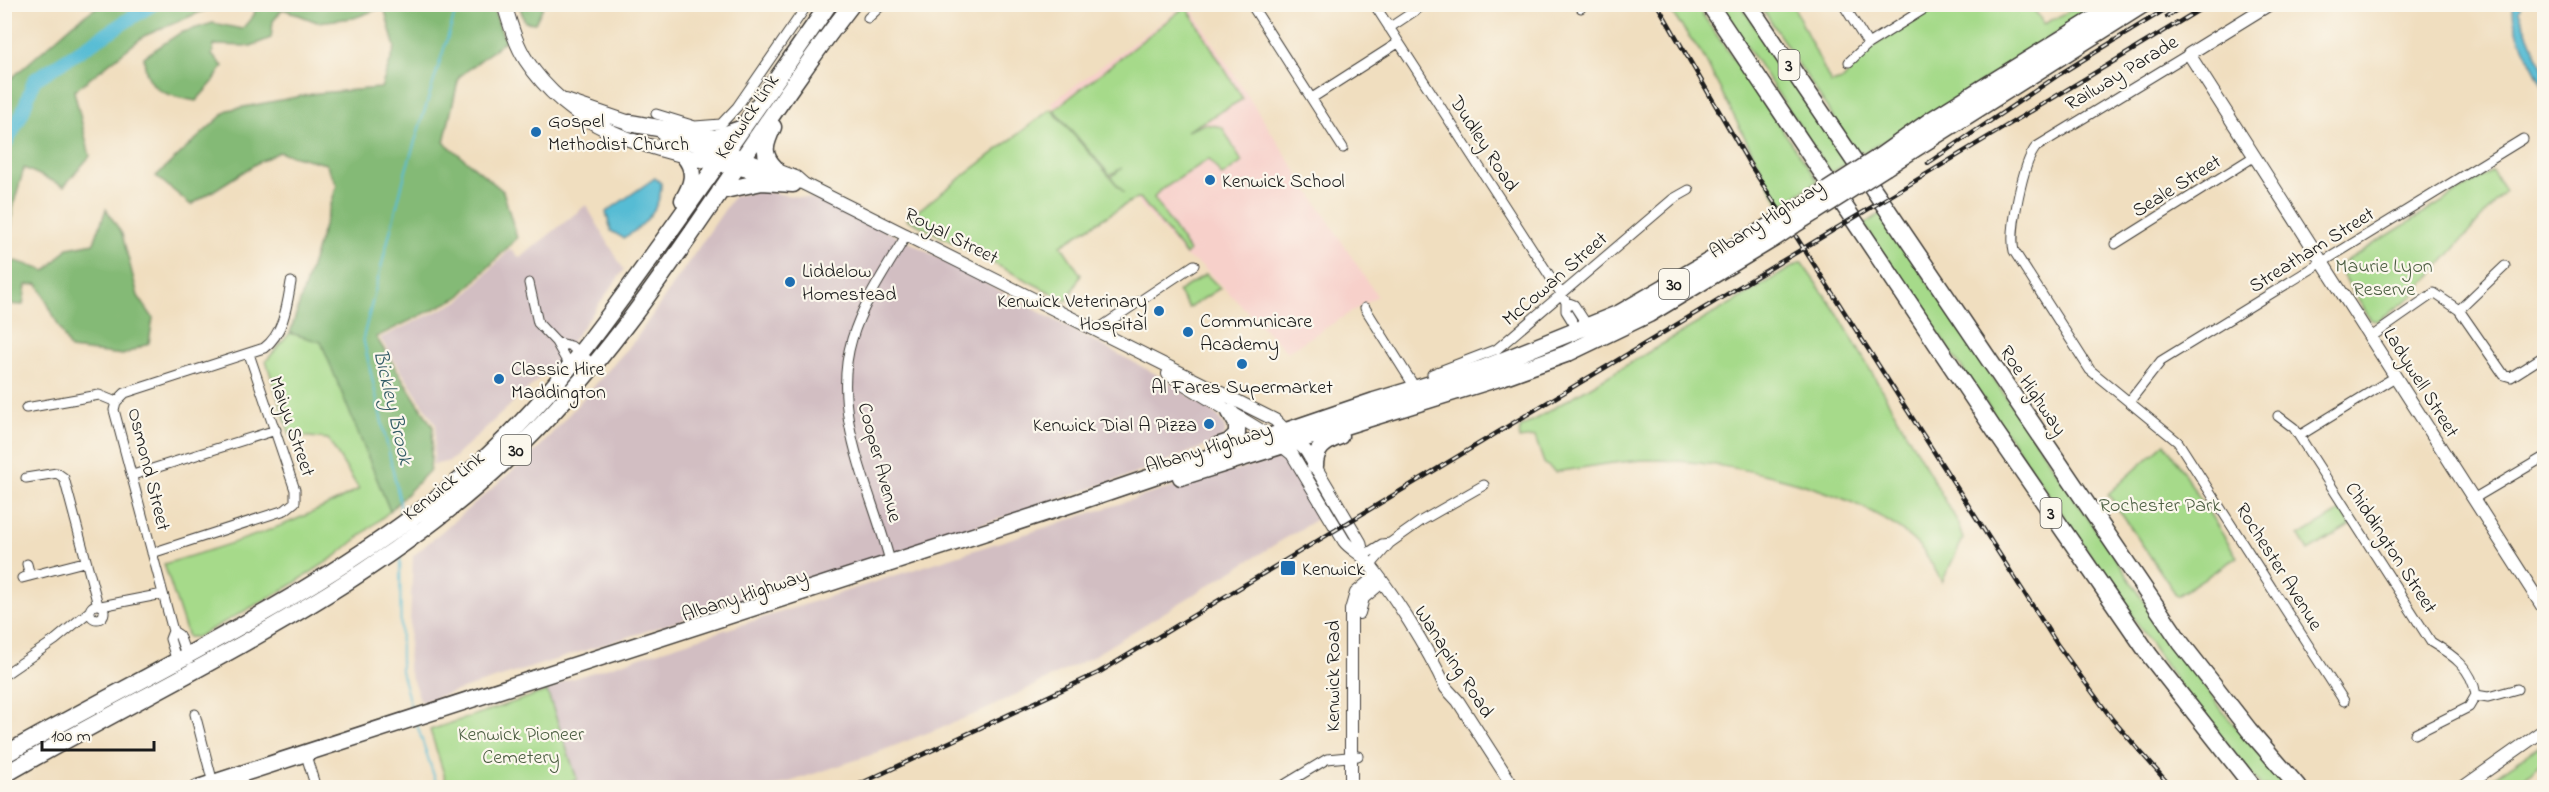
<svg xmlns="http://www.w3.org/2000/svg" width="2549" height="792" viewBox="0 0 2549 792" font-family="'Indie Flower',sans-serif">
  <rect width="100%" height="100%" fill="#fbf7ec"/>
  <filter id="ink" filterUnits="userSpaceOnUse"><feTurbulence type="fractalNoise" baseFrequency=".0167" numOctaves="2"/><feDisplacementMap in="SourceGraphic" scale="12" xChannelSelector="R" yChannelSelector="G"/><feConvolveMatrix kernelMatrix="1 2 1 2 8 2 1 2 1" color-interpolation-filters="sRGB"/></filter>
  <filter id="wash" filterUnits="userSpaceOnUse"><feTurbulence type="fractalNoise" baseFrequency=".008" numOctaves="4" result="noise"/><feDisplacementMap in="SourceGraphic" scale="24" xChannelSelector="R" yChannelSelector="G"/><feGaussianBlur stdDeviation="1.35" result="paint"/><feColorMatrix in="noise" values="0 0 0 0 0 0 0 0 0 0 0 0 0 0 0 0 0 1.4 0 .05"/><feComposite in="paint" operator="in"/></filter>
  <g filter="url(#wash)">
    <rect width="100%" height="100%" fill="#f0debf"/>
    <path fill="#f7d0ca" d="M1185,5H1189L1377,296L1287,352L1202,266L1186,257L1051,103Z"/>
    <path fill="#d2bec2" d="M759,191L821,200L907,241L1165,379L1218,416L1225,428V435L1216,442L1132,475L893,554L421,702L408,668L413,556L538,449L635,340L734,196Z
      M586,205L624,270L556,363L450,461L433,465L436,425L380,338L461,300L510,249L520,258Z
      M1278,459L1287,462L1320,517L1090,658L983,711L871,755L774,787H559L577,779L547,691L565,681L1153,493Z"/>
    <path fill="#a6da8a" stroke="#617b53" stroke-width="1.5" d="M2007,4L2009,7L2014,5H2031L2044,24L2081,5H2100L1936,112L1865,152L1855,151L1760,5H1793L1831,83L1842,80L1873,46L1940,5Z
      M1666,5H1696L1818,181L1780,206L1702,54Z
      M1719,5H1741L1847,163L1831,173Z
      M1186,6L1243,99L1187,131L1205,124L1222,127L1242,162L1222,176L1209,159L1158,192L1154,198L1189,251L1186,255L1140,198L1131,201L1061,245L1081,275L1067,301L907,219L1051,109L1124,193L1111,177L1122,168L1110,175L1054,110Z
      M2492,171L2505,191L2412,297L2377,321L2371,320L2340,271L2341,264Z
      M1881,213L2155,617L2227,717L2291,787H2262L2184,692L1864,225Z
      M1801,262L1838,314L1957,521L1963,539L1942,582C1935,571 1929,556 1920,547C1863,488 1725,459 1646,460C1616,461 1584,468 1555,472L1544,463L1535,437L1519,439L1520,428Z
      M1206,274L1220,288L1189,308L1178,292Z
      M290,333L321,341L390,511L336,556L290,586L197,637H188L164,564C232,544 297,524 359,489L328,439L290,435L266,361Z
      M2165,443L2237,557L2177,596L2108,494Z
      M2342,510L2351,525L2308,551L2299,536Z
      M547,691L577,779L559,787H448L430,730Z
      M2544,743V761L2514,787H2480Z"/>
    <path fill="#84ba76" stroke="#506b49" stroke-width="1.5" d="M100,5H217L144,36L74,91L90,156L64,186L24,168L14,203L7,265L16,261L46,271L68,248L94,243L106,209L122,234L138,296L153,318L149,343L123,355L70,349L38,284L26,285L23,305L5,304V84L74,23Z
      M256,5H492L505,41L459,77L444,142L503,191L517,238L459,297L376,337L433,427L430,470L390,511L321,342L290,333L337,185L326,164L279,152L257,163L191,205L156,176L228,110L318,93L381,88L395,48L384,7L354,18L317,22L283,9L273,21L271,38L251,46L214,45L212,55L223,66L213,82L196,101C167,96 145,91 144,57L180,33L213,23L242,29L254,15Z
      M519,5V4L544,5L535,23L525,22Z"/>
    <path fill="#56bcd4" stroke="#396c78" stroke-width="1.5" d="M2514,5H2521L2519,12L2544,72V89C2535,68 2508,26 2514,5Z
      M655,178L661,183C662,207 643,228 623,238L611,231L606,212Z"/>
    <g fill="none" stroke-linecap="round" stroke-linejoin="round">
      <path stroke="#56bcd4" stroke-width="2" d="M400,517V502L363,338L406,170L458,4
        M400,553L401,671L412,711
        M417,725L438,788"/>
      <path stroke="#56bcd4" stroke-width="14" d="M4,147L22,114L34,80L153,4"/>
    </g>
  </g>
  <g filter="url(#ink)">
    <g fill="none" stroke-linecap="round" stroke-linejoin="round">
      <g stroke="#3c3934" stroke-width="11">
        <path id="street" d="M1251,4L1343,148
          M1374,4L1562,295L1566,302V311L1579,332
          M1580,4L1581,8
          M1843,4L1868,44
          M868,18L883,4
          M1389,28L1425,4
          M2189,54L2036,147C2023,162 2009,232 2014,251L2090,370L2178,442L2344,701
          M1849,62L1868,44L1932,4
          M1312,98L1398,43
          M656,114L695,126L721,124L737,107L808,4
          M2115,244L2255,156
          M529,283L538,323L556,342L565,358L574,364
          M1566,302L1574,305L1589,328
          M1365,308L1416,389
          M2459,310L2505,266
          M1098,329L1194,265
          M2371,337L2434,293L2459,310L2504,375L2511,377L2544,356
          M556,342L571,346L594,365
          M1432,374L1497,349L1673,199L1689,190
          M2129,402L2161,361L2523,139
          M26,408L99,395L116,402
          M2278,416L2294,428L2431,642C2453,655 2472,668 2476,695L2469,707L2415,734
          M2299,436L2395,377
          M133,475L276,430
          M26,478L57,473L64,478L98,605
          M2473,499L2544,457
          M152,553L285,510L295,502V490L249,354
          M1363,556L1382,544L1390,543
          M27,564L30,576
          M891,565C873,492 829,416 852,339C863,302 887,268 907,234
          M1370,566L1390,543L1421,521L1484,485
          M22,578L84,562
          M90 612a7 7 0 1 1 14 0a7 7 0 1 1-14 0Z
          M101,606L163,594
          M173,631L179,635L188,660
          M178,665L170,639L173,631L114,410L116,402L125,393L264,348C284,333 287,305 291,282
          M4,675L55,640L90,611
          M2476,695L2488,697L2517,689
          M195,714L214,787
          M305,752L316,788
          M1279,788L1327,759L1358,756"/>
      </g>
      <g stroke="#3c3934" stroke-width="14">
        <path id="secondary" d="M2270,4L2189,54L2544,609
          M743,157L796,177L804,184L1275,420L1306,451L1360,542L1363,556
          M736,168L774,178
          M1168,374L1270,436L1292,454L1344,541C1350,549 1359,552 1365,559C1392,591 1428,649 1446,688L1458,701L1514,788
          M1359,613L1363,598L1382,582
          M1351,788V610L1356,593L1377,575
          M2462,788L2544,730"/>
      </g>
      <g stroke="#3c3934" stroke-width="16">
        <path id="primary" d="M504,4C510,23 515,43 526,60C576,136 653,148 736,168
          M566,101L639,126
          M665,136L734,154"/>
      </g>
      <g stroke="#3c3934" stroke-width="19">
        <path id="highway" d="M1709,4L1995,431L2150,656L2254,788
          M1748,4L2181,643L2249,730L2299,788
          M630,123L715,138L743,128
          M773,127C765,144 761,154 775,168
          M1879,157L1931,120L2118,4
          M1886,167L2144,4
          M720,191L762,182L793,184
          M683,200C692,185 697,171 684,156
          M1788,215L1809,202
          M1794,225L1815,212
          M1217,446L1229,442L1237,434V424L1230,412
          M1315,466C1315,449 1324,442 1340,436
          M1181,477L1502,377L1566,354L1649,314L1773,239
          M4,755C156,669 319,595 454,485C535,420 595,336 655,252C714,170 771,87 829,4
          M4,775C174,676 360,597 505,461C645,330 735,155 852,4
          M198,788L1075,503L1374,401L1484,368L1620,313L1766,228"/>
      </g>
      <use href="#street" stroke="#fff" stroke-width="9"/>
      <use href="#secondary" stroke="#fff" stroke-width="12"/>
      <use href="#primary" stroke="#fff" stroke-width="14"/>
      <use href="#highway" stroke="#fff" stroke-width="16"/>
      <g stroke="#1c1c1c" stroke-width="4.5">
        <path id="rail" d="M1657,4L1749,163L2057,644L2112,719L2172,788
          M2167,16L2187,4
          M1928,163L2060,74L2174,4
          M851,788L1098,673L2209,4"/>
      </g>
      <use href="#rail" stroke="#fbf7ec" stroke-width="2" stroke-dasharray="7" stroke-linecap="butt"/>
      <g stroke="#3c3934" stroke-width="19" stroke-linecap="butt">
        <path id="highway-bridge" d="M1809,202L1879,157
          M1815,212L1886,167
          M1766,228L1788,215
          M1773,239L1794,225"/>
      </g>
      <use href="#highway-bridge" stroke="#fff" stroke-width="16"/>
    </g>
  </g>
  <g fill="#1f6fb2" stroke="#fbf7ec" stroke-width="2">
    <circle cx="536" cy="132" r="6"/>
    <circle cx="1210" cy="180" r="6"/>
    <circle cx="790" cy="282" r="6"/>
    <circle cx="1159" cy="311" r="6"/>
    <circle cx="1188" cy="332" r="6"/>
    <circle cx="1242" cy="364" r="6"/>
    <circle cx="499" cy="379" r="6"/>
    <circle cx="1209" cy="424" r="6"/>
    <rect x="1280" y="560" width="16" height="16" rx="3"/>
  </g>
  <g text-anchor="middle" stroke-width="4.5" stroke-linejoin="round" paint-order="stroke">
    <g fill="#fbf7ec" stroke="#5f5e5a" stroke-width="1.5">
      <rect x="1778.5" y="50" width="21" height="30" rx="4.5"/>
      <rect x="1659" y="269" width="30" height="30" rx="4.5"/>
      <rect x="501" y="435" width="30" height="30" rx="4.5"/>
      <rect x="2040.5" y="498" width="21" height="30" rx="4.5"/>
    </g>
    <g font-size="18" font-weight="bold" fill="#1c1c1c">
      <text x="1789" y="71">3</text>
      <text x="1674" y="290">30</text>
      <text x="516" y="456">30</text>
      <text x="2051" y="519">3</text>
    </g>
    <g font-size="20" fill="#1c1c1c" stroke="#fbf7ec">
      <text transform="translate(2121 72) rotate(-31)" y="7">Railway Parade</text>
      <text transform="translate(746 116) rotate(-56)" y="7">Kenwick Link</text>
      <text transform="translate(1485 143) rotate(57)" y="7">Dudley Road</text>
      <text transform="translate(2176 185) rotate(-32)" y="7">Seale Street</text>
      <text transform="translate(1766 218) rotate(-32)" y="7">Albany Highway</text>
      <text transform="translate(952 235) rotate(27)" y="7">Royal Street</text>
      <text transform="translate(2311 249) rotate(-32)" y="7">Streatham Street</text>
      <text transform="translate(1554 278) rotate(-41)" y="7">McCowan Street</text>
      <text transform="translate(2422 382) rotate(58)" y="7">Ladywell Street</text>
      <text transform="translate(2034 390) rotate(56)" y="7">Roe Highway</text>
      <text transform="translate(293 426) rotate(71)" y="7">Maiyu Street</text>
      <text transform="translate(1208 447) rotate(-17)" y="7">Albany Highway</text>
      <text transform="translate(881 462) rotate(75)" y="7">Cooper Avenue</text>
      <text transform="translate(150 469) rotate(76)" y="7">Osmond Street</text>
      <text transform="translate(443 485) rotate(-39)" y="7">Kenwick Link</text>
      <text transform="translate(2392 547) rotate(57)" y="7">Chiddington Street</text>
      <text transform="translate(2280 566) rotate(58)" y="7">Rochester Avenue</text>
      <text transform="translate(744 594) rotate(-18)" y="7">Albany Highway</text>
      <text transform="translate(1455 661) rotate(57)" y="7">Wanaping Road</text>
      <text transform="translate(1332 676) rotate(-90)" y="7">Kenwick Road</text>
    </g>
    <g font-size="20" fill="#1c1c1c" stroke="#fbf7ec" text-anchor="start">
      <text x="548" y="127">Gospel<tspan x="548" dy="23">Methodist Church</tspan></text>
      <text x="1222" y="187">Kenwick School</text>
      <text x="802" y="277">Liddelow<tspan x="802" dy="23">Homestead</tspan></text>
      <text x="1147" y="307" text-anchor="end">Kenwick Veterinary<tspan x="1147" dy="23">Hospital</tspan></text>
      <text x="1200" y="327">Communicare<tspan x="1200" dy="23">Academy</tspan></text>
      <text x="511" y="375">Classic Hire<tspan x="511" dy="23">Maddington</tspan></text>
      <text x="1242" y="393" text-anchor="middle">Al Fares Supermarket</text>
      <text x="1197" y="431" text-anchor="end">Kenwick Dial A Pizza</text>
      <text x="1302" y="575">Kenwick</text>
    </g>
    <g font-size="20" fill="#4c5e42" stroke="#fbf7ec">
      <text x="2384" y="272">Maurie Lyon<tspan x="2384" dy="23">Reserve</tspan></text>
      <text x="2160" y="511">Rochester Park</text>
      <text x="521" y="740">Kenwick Pioneer<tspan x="521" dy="23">Cemetery</tspan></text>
    </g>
    <g font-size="21" font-style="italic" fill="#335c66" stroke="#fbf7ec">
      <text transform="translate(394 407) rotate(77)" y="7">Bickley Brook</text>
    </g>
  </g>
  <rect width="2549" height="792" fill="none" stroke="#fbf7ec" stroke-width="24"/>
  <path d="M42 741v9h112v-9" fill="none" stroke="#1c1c1c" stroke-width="3"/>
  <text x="51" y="741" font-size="18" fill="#1c1c1c" stroke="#fbf7ec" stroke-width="4.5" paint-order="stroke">100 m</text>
</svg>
